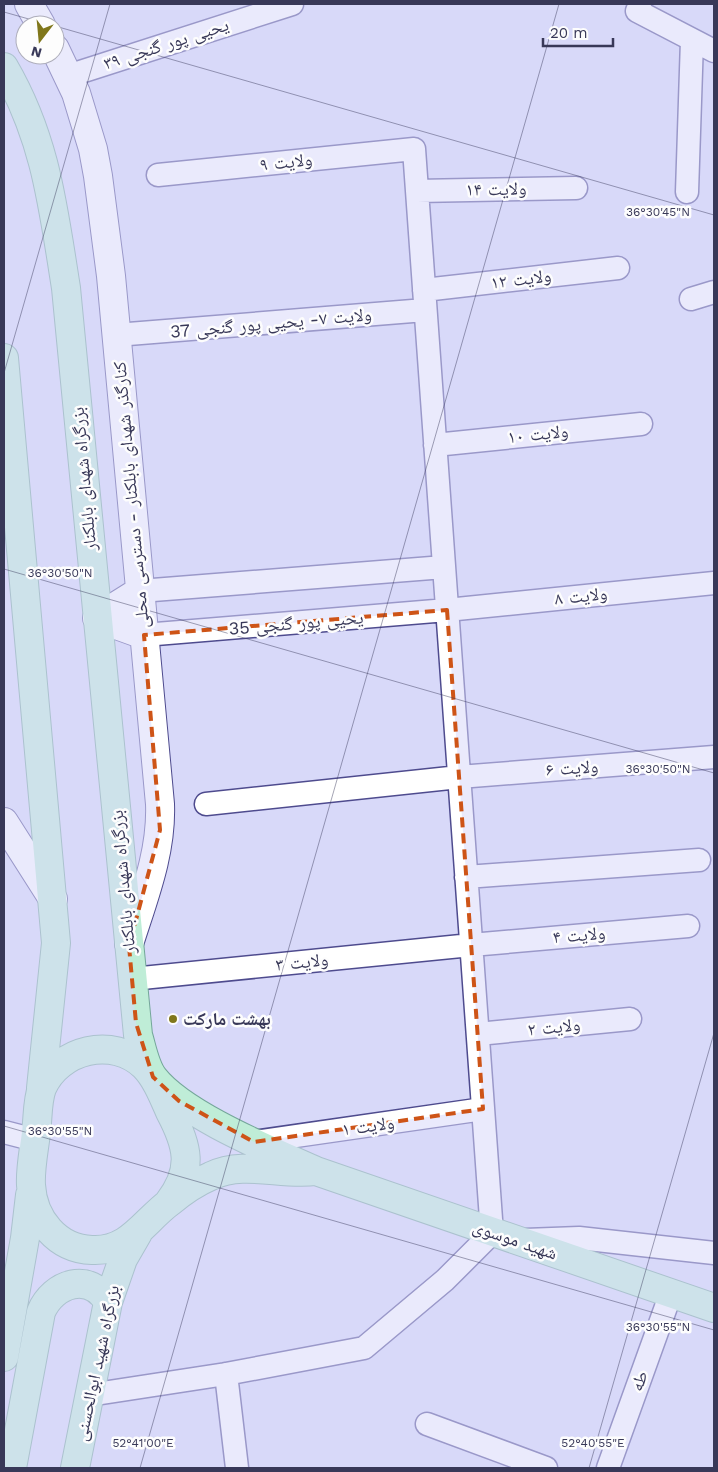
<svg xmlns="http://www.w3.org/2000/svg" width="718" height="1472" viewBox="0 0 718 1472" font-family="'Work Sans','Noto Naskh Arabic',sans-serif">
  <rect width="100%" height="100%" fill="#d8d9f9"/>
  <g fill="none" stroke-linecap="round" stroke-linejoin="round">
    <g stroke="#4e4b8e" stroke-width="25">
      <path id="street" d="M640,4L637,11L714,51
        M68,76L292,4
        M417,191L576,188
        M687,192L692,40
        M424,290L618,268
        M691,299L714,292
        M116,335L425,310
        M435,445L641,424
        M140,591L444,567
        M144,635L447,610L714,583
        M206,804L459,777L714,757
        M466,877L699,860
        M132,979L471,945L688,926
        M478,1034L630,1019
        M4,1132L35,1140
        M254,1142L483,1109
        M525,1240L579,1238L714,1253
        M226,1374L237,1468
        M89,1395L226,1374L364,1348L445,1280L492,1233L414,149L158,175
        M427,1424L546,1468
        M608,1468L671,1293"/>
    </g>
    <g stroke="#4e4b8e" stroke-width="30">
      <path id="secondary" d="M29,4L41,25
        M55,49L76,93L93,149L98,176L111,276L160,804C162,853 143,899 129,944
        M140,591L97,618L144,635
        M4,822L53,899"/>
    </g>
    <g stroke="#74a69a" stroke-width="30">
      <path id="primary" d="M4,67C46,139 53,207 66,288L138,1035C142,1048 145,1067 154,1078C183,1115 272,1151 316,1171C281,1176 245,1160 211,1176C197,1182 182,1192 170,1202C144,1221 129,1252 92,1250C57,1249 33,1219 31,1185C30,1169 34,1150 36,1133C38,1119 37,1101 42,1088C59,1049 113,1036 144,1066C156,1078 163,1096 170,1112C188,1146 194,1169 169,1202
        M4,358L56,943L41,1088
        M316,1171L714,1308
        M4,1357L25,1238L30,1195
        M12,1468L41,1312C53,1283 90,1271 108,1302
        M75,1468L108,1302L123,1259L138,1233"/>
    </g>
    <use href="#street" stroke="#fff" stroke-width="22"/>
    <use href="#secondary" stroke="#fff" stroke-width="28"/>
    <use href="#primary" stroke="#bfedd7" stroke-width="28"/>
  </g>
  <path d="M0 0H718V1472H0ZM447,610L483,1109L254,1142L179,1101L153,1077L136,1023L129,946L160,830L144,635Z" fill="#d8d9f9" fill-opacity=".55" fill-rule="evenodd"/>
  <path fill="none" stroke="#ce5417" stroke-width="4" stroke-dasharray="10 6" stroke-linejoin="round" d="M447,610L483,1109L254,1142L179,1101L153,1077L136,1023L129,946L160,830L144,635Z"/>
  <path fill="none" stroke="#383858" stroke-width="1" stroke-opacity="0.45" d="M4,12L50,25M55,26L714,215M4,373L110,4M4,569L714,773M4,1126L714,1330M140,1468L559,4M589,1468L714,1033"/>
  <circle fill="#80771b" stroke="#fdfdfd" stroke-width="2" cx="173" cy="1019" r="5"/>
  <g text-anchor="middle" stroke-width="5" stroke-linejoin="round" paint-order="stroke">
    <g font-size="18" fill="#383858" stroke="#fdfdfd">
      <text transform="translate(166 44) rotate(-18)" y="6">یحیی پور گنجی ۳۹</text>
      <text transform="translate(286 162) rotate(-6)" y="6">ولایت ۹</text>
      <text transform="translate(496 189) rotate(-1)" y="6">ولایت ۱۴</text>
      <text transform="translate(521 279) rotate(-7)" y="6">ولایت ۱۲</text>
      <text transform="translate(271 323) rotate(-5)" y="6">ولایت ۷- یحیی پور گنجی 37</text>
      <text transform="translate(538 434) rotate(-6)" y="6">ولایت ۱۰</text>
      <text transform="translate(84 479) rotate(-95)" y="6">بزرگراه شهدای بابلکنار</text>
      <text transform="translate(131 495) rotate(-95)" y="6">کنارگذر شهدای بابلکنار - دسترسی محلی</text>
      <text transform="translate(581 596) rotate(-6)" y="6">ولایت ۸</text>
      <text transform="translate(296 623) rotate(-5)" y="6">یحیی پور گنجی 35</text>
      <text transform="translate(572 768) rotate(-4)" y="6">ولایت ۶</text>
      <text transform="translate(123 882) rotate(-95)" y="6">بزرگراه شهدای بابلکنار</text>
      <text transform="translate(579 935) rotate(-5)" y="6">ولایت ۴</text>
      <text transform="translate(302 962) rotate(-6)" y="6">ولایت ۳</text>
      <text transform="translate(554 1027) rotate(-6)" y="6">ولایت ۲</text>
      <text transform="translate(368 1126) rotate(-8)" y="6">ولایت ۱</text>
      <text transform="translate(515 1240) rotate(19)" y="6">شهید موسوی</text>
      <text transform="translate(97 1363) rotate(-78)" y="6">بزرگراه شهید ابوالحسنی</text>
      <text transform="translate(639 1381) rotate(-70)" y="6">طه</text>
    </g>
    <g font-size="18" font-weight="bold" fill="#383858" stroke="#fdfdfd" text-anchor="start">
      <text x="183" y="1025">بهشت مارکت</text>
    </g>
  </g>
  <g font-size="12" text-anchor="middle" fill="#383858" stroke="#fdfdfd" stroke-width="5" stroke-linejoin="round" paint-order="stroke">
    <text x="658" y="216">36°30'45"N</text>
    <text x="60" y="577">36°30'50"N</text>
    <text x="658" y="773">36°30'50"N</text>
    <text x="60" y="1135">36°30'55"N</text>
    <text x="658" y="1331">36°30'55"N</text>
    <text x="143" y="1447">52°41'00"E</text>
    <text x="593" y="1447">52°40'55"E</text>
  </g>
  <rect width="718" height="1472" fill="none" stroke="#383858" stroke-width="10"/>
  <g transform="translate(40 40) rotate(196)"><circle r="24" fill="#fdfdfd" stroke="#aeaebb"/>
  <path d="M0-4L9 19L0 12L-9 19Z" fill="#80771b"/>
  <text y="-8" font-size="14" font-weight="bold" text-anchor="middle" fill="#383858">N</text>
  </g>
  <path d="M543 38v8h70v-8" fill="none" stroke="#383858" stroke-width="2.5"/>
  <text x="550" y="38" font-size="15" fill="#383858" stroke="#fdfdfd" stroke-width="4" paint-order="stroke">20 m</text>
</svg>
